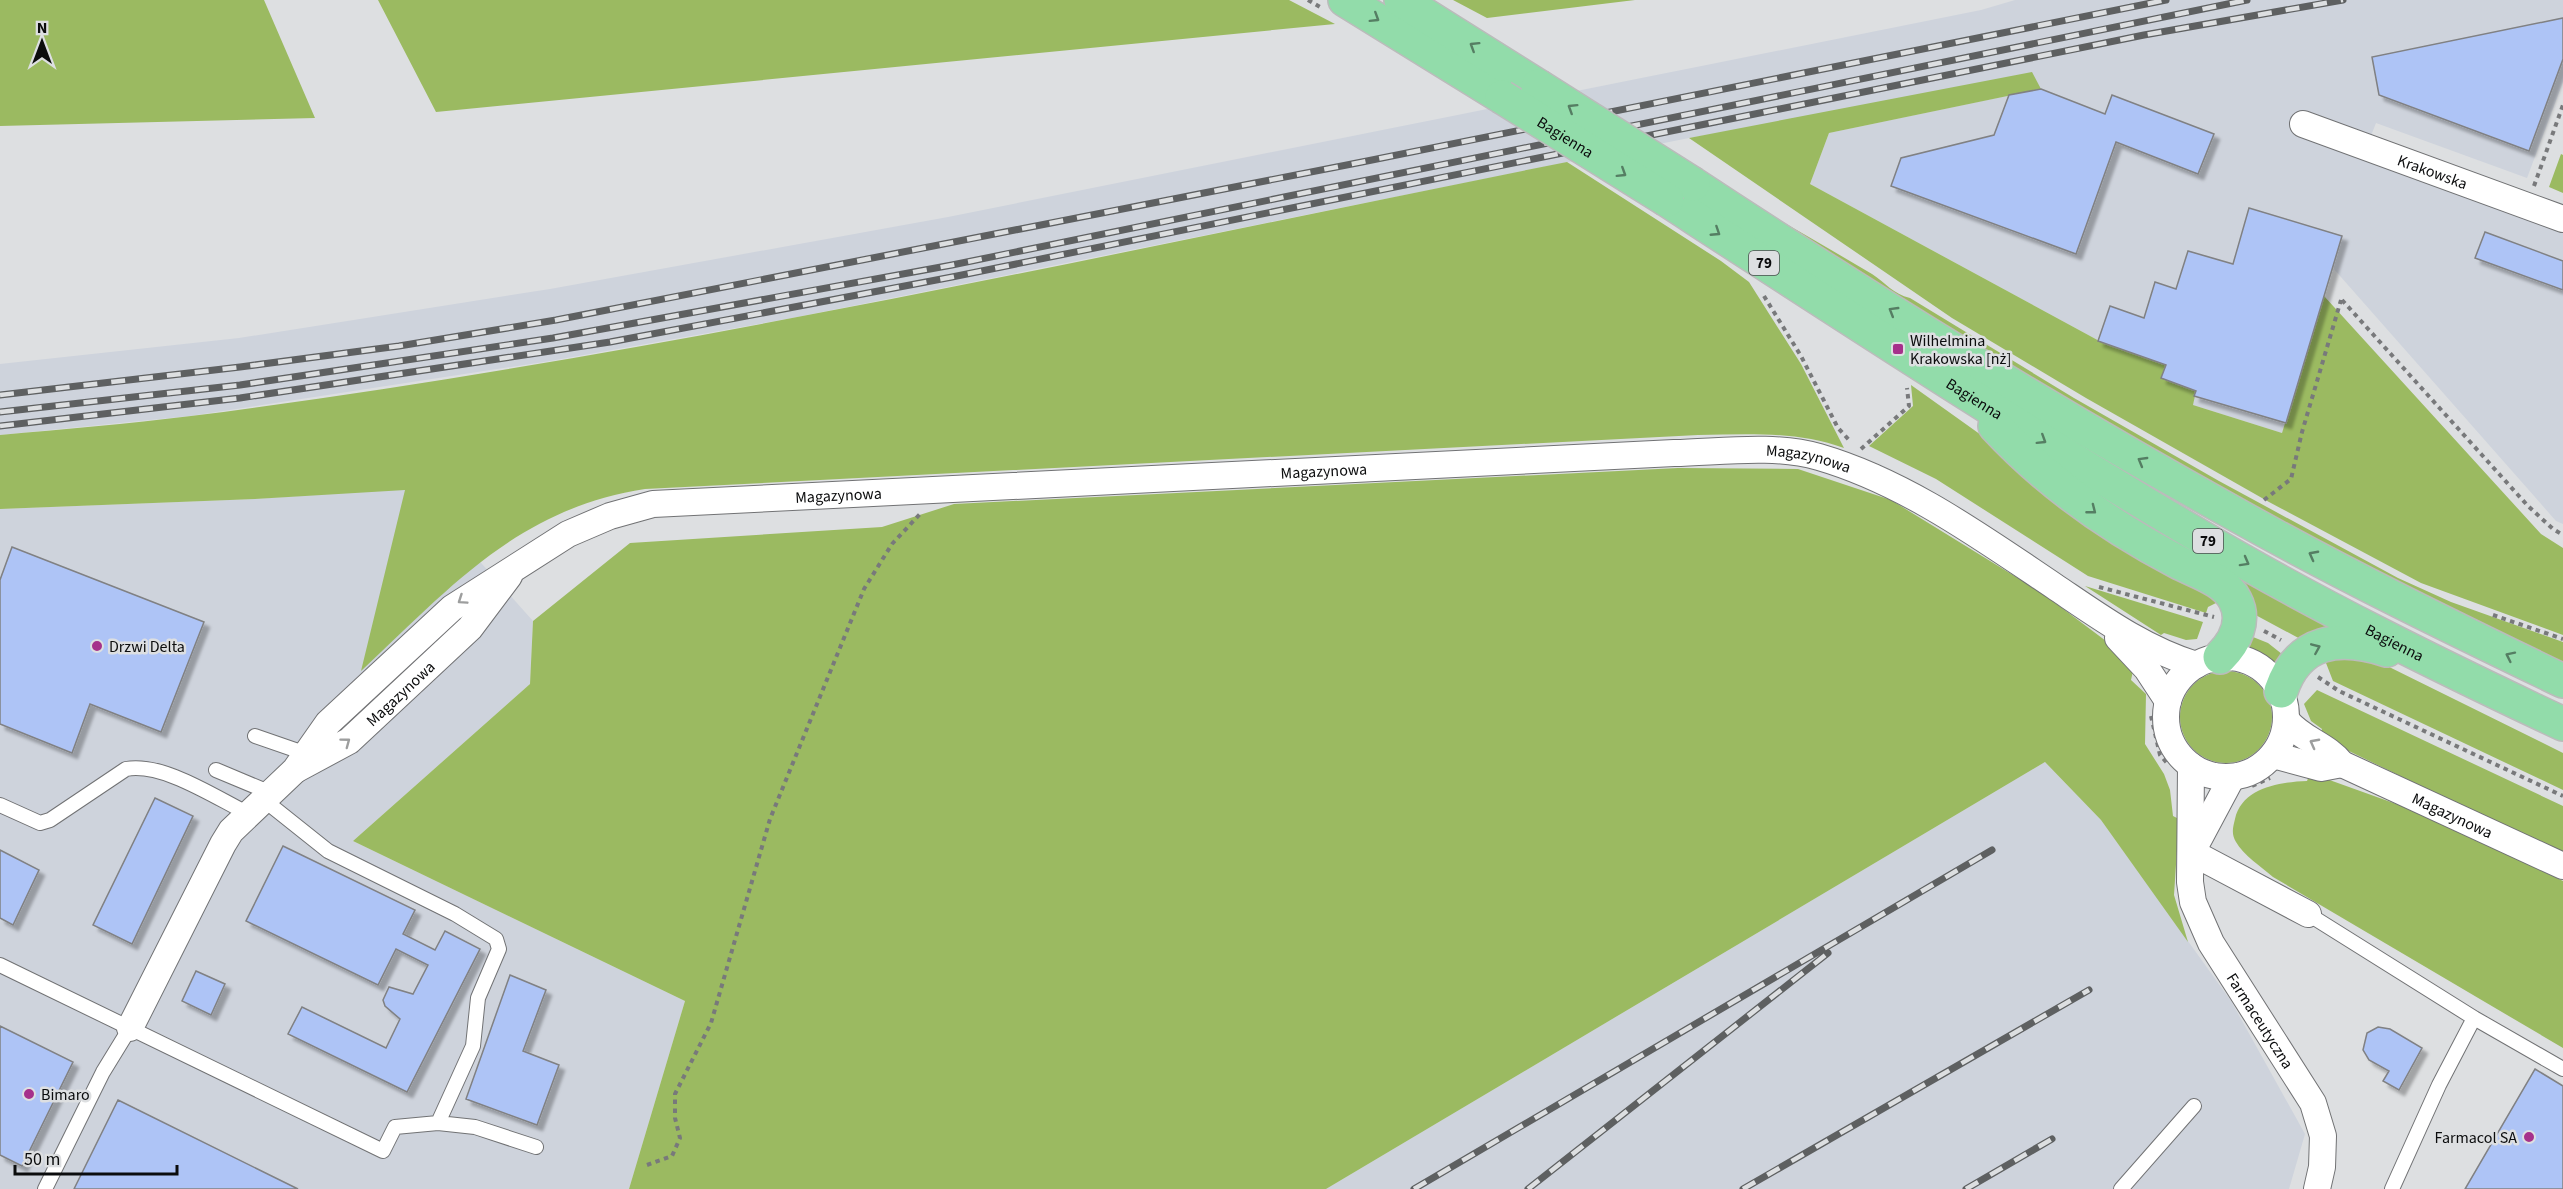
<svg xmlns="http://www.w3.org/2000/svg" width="2563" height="1189" viewBox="0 0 2563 1189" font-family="'Source Sans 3',sans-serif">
  <defs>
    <filter id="shadow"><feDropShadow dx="5.5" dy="5.5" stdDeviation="1.5" flood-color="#0004"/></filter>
  </defs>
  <rect width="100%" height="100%" fill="#dddfe1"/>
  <path fill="#ced3dc" d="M2015,0H2563V82L2527,178L2376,123L2363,156L2563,230V524L2556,521L2333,268L2282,433L2193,405L2195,390L2161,378L2165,365L2103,343L1810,184L1829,133L2040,89L2036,80L1689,138L792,318L550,361L190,416L0,435V364L239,338L550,289L948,217L1981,10Z
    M414,488L533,621L530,684L353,841L685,1001L629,1189H0V509L255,499Z
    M2045,762L2101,820L2231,1001L2305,1134L2289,1189H1326Z"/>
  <path fill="#9bba61" d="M0,0H264L315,118L0,126Z
    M378,0H1289L1335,24L436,112Z
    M1453,0H1635L1487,18Z
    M2032,72L2041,89L1829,133L1810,184L2103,343L2166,365L2161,378L2196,391L2193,405L2282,433L2324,296L2541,534L2563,548V635L2421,583L2269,502L2086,398L1952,318L1689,138Z
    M2561,154L2563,155V193L2549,187Z
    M1567,162L1721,261L1749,282L1801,364L1844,448C1796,431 1748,434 1698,435L645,489C517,509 450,588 361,671L405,490L255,499L0,509V435C64,429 128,424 191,416C652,357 1111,253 1567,162Z
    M1741,198C1785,223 1828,248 1872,274C1886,283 1893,294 1910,298L2074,398L2219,481L2398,578L2451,602L2563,642V667L2386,580L2058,397Z
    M1911,385L2159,562L2224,605L2216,603L2208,607L2206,613L2088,576L1936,479L1869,446L1913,406Z
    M1678,468L1798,469L1891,500L2042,593L2106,641L2133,671L2131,680L2146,694L2145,744L2164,774L2170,790L2173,816L2179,819L2174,895L2188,942L2101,820L2045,762L1326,1189H629L685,1001L353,841L530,684L533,621L630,543L882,527L954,504Z
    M2068,478L2338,628L2304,641L2250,612Z
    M2085,586L2203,622L2197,639L2186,640L2164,633L2161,635Z
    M2248,635L2268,643L2287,658L2278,669L2266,659L2243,649Z
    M2318,655L2371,658L2563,753V790L2333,681L2326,663Z
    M2180 717a46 46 0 1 1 92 0a46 46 0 1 1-92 0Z
    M2317,690L2563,806V855L2320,737L2322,729L2311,721L2304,704Z
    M2310,773L2413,810L2563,881V1048L2273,877C2262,867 2243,855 2236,842C2231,834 2233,827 2235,819C2242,788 2279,782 2307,781Z"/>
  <path fill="#aec4f6" stroke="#808183" stroke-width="1.5" filter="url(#shadow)" d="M2563,18V59L2529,151L2379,95L2372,57Z
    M2041,89L2105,114L2112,95L2214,134L2198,174L2116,142L2076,254L1891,186L1901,158L1994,135L2009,95Z
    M2249,208L2342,236L2286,423L2194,396L2196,391L2161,378L2166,365L2098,341L2110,306L2144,318L2155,282L2176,289L2188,251L2233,264Z
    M2485,232L2563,261V290L2475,258Z
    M12,547L204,622L161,732L90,704L72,753L0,724V580Z
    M155,798L193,816L132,944L93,925Z
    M283,846L415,910L403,934L435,950L445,931L480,949L407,1092L288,1034L302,1007L386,1048L400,1019L385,1006L383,1000L389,987L413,994L428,965L396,949L378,985L246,921Z
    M0,850L39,870L13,925L0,918Z
    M196,971L225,984L211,1015L182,1001Z
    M510,975L546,990L523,1051L559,1065L537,1125L466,1099Z
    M0,1026L73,1062L22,1166L0,1155Z
    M2378,1027L2390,1029L2422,1048L2399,1090L2383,1081L2389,1071L2369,1060L2363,1050L2367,1033Z
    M2535,1069L2563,1086V1189H2465Z
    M118,1100L298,1189H74Z"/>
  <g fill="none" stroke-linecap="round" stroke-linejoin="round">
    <g stroke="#717274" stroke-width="16">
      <path id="lane" d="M255,736L307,754
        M216,770L271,793
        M0,805L40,823L50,820L126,769C163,762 216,798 249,814
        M2308,914L2474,1018
        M0,965L383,1151L395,1127L438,1123L473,1046L478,998L499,949L496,939L455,914L328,851L264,800
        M438,1123L475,1127L536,1147
        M45,1189L103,1072L130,1028
        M2121,1189L2194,1106
        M2392,1189L2439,1085L2474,1018L2563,1069"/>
    </g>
    <g stroke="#717274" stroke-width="28">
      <g id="street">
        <path id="s1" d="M2303,124L2563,219"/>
        <path d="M2118,638L2147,669L2168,701"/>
        <circle cx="2226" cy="717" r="60"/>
        <path id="s2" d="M2287,721C2303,740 2327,745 2342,764L2563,866"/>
        <path d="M2273,755L2321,768L2342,764"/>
        <path id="s3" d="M2191,766L2190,882L2193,902L2211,943L2313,1103L2323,1136L2322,1167L2317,1189"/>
        <path id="s4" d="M297,769L349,741L470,628L509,576"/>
        <path d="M2191,852L2308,914"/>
        <path d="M2192,852L2232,777"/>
        <path id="s5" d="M130,1028L223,844L231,831L295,770L328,723L452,608L568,534L610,516L653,504L1674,453C1721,452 1773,444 1819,457C1905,482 1981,537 2054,586C2100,617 2142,648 2196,665"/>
      </g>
    </g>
    <g stroke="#bbb" stroke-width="36">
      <g id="primary">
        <path d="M1345,0L1502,97"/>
        <path d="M1401,0L1538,86"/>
        <path d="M1693,184C1869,300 2050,412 2235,514C2342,574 2453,628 2563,681"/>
        <path id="s6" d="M1667,200C1844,315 2020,430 2201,537C2318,606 2440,666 2563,724"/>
        <path d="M1995,426C2047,482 2111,527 2178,562C2197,572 2225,580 2235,600C2246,621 2235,642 2220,657"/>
        <path d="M2281,691C2298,639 2340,635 2387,650"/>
      </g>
    </g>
    <path stroke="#78797b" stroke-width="4" stroke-dasharray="4.5 4.5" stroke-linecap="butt" d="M1308,0L1320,7
      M2534,186L2563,105
      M1764,296L1801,356L1838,428L1850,441
      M2342,300L2528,506L2553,529L2563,535
      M1861,449L1909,406L1907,388
      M2264,500L2291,479L2302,432L2341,300
      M2099,587L2214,617
      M2493,615L2563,639
      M2264,631L2281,640
      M2318,677L2339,691L2563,796
      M2151,716L2160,755L2168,764
      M2252,786L2270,778
      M647,1165L672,1156L680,1138L675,1118V1094L711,1023L770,819L864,589L892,544L920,514"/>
    <use href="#lane" stroke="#fff" stroke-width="14"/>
    <use href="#street" stroke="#fff" stroke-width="26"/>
    <use href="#primary" stroke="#92dcaa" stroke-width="33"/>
    <g stroke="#5e6061" stroke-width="7">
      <path id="rail" d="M0,395L240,367L399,346L556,320L1362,162L2166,0
        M0,412L240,385L553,338L952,265L2247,0
        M0,426L240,398L610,342L952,277L2144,35L2343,0
        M1414,1189L1992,850
        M1528,1189L1828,953
        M1743,1189L2089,990
        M1966,1189L2052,1139"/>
    </g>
    <use href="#rail" stroke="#dddfe1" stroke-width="4.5" stroke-dasharray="14" stroke-linecap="butt"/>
    <g stroke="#bbb" stroke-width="36" stroke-linecap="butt">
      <g id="primary-bridge">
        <path d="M1538,86L1693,184"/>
        <path id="s7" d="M1502,97L1667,200"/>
      </g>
    </g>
    <use href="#primary-bridge" stroke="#92dcaa" stroke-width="33"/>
  </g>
  <defs><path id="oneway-chevron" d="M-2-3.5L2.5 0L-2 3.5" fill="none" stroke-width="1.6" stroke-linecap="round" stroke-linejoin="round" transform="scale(1.5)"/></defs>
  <g stroke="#557e63">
    <use href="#oneway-chevron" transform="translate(1375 18) rotate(32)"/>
    <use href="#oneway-chevron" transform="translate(1474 46) rotate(-148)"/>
    <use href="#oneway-chevron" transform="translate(1572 108) rotate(-148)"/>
    <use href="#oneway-chevron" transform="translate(1622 173) rotate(32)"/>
    <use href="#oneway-chevron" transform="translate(1716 232) rotate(33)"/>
    <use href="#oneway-chevron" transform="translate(1893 311) rotate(-149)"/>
    <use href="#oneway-chevron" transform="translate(2042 440) rotate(32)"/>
    <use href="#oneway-chevron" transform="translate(2142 461) rotate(-150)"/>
    <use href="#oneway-chevron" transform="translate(2092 510) rotate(38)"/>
    <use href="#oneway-chevron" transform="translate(2313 555) rotate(-152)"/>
    <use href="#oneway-chevron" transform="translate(2245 562) rotate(29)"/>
    <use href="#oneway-chevron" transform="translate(2316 648) rotate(-23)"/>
    <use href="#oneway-chevron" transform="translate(2510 656) rotate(-154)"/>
  </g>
  <g stroke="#9d9e9e">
    <use href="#oneway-chevron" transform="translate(462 600) rotate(146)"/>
    <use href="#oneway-chevron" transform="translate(346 742) rotate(-37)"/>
    <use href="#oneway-chevron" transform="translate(2314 743) rotate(-152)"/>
  </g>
  <g fill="#a6318b" stroke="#dddfe1" stroke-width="2">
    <rect x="1892" y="343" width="12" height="12" rx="3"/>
    <circle cx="97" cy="646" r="6"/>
    <circle cx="29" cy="1094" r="6"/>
    <circle cx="2529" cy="1137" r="6"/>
  </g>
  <g text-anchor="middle" stroke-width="5" stroke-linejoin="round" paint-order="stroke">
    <g fill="#dddfe1" stroke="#4a4b4d" stroke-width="1.5">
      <rect x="1749" y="251" width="30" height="24" rx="4.5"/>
      <rect x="2193" y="529" width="30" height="24" rx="4.5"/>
    </g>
    <g font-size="15" font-weight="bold" fill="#0b0c0d">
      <text x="1764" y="268">79</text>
      <text x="2208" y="546">79</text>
    </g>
    <g font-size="16" fill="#0b0c0d" stroke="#dddfe1">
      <text dy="6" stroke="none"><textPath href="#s7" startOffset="75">Bagienna</textPath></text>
      <text dy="6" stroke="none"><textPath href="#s1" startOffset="138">Krakowska</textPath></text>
      <text dy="6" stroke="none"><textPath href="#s6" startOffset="366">Bagienna</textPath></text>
      <text dy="6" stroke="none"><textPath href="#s5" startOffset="1922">Magazynowa</textPath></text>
      <text dy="6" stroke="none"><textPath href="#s5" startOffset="1436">Magazynowa</textPath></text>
      <text dy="6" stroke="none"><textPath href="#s5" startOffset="950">Magazynowa</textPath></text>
      <text dy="6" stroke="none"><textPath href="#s6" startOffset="852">Bagienna</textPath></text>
      <text dy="6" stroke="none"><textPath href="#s4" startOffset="129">Magazynowa</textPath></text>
      <text dy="6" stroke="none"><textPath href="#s2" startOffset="192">Magazynowa</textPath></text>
      <text dy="6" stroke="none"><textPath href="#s3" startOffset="273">Farmaceutyczna</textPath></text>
    </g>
    <g font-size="16" fill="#0b0c0d" stroke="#dddfe1" text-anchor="start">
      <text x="1910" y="346">Wilhelmina<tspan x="1910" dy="18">Krakowska [nż]</tspan></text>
      <text x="109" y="652">Drzwi Delta</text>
      <text x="41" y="1100">Bimaro</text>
      <text x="2517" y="1143" text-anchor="end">Farmacol SA</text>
    </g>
  </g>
  <g transform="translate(42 42)" stroke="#dddfe1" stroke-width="4.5" paint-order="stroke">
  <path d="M0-4.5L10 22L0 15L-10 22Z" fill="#0b0c0d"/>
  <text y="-9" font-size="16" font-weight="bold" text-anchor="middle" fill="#0b0c0d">N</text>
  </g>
  <path d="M15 1165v9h162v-9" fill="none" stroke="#0b0c0d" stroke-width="3"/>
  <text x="24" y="1165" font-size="18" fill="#0b0c0d" stroke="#dddfe1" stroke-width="4.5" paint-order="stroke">50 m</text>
</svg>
